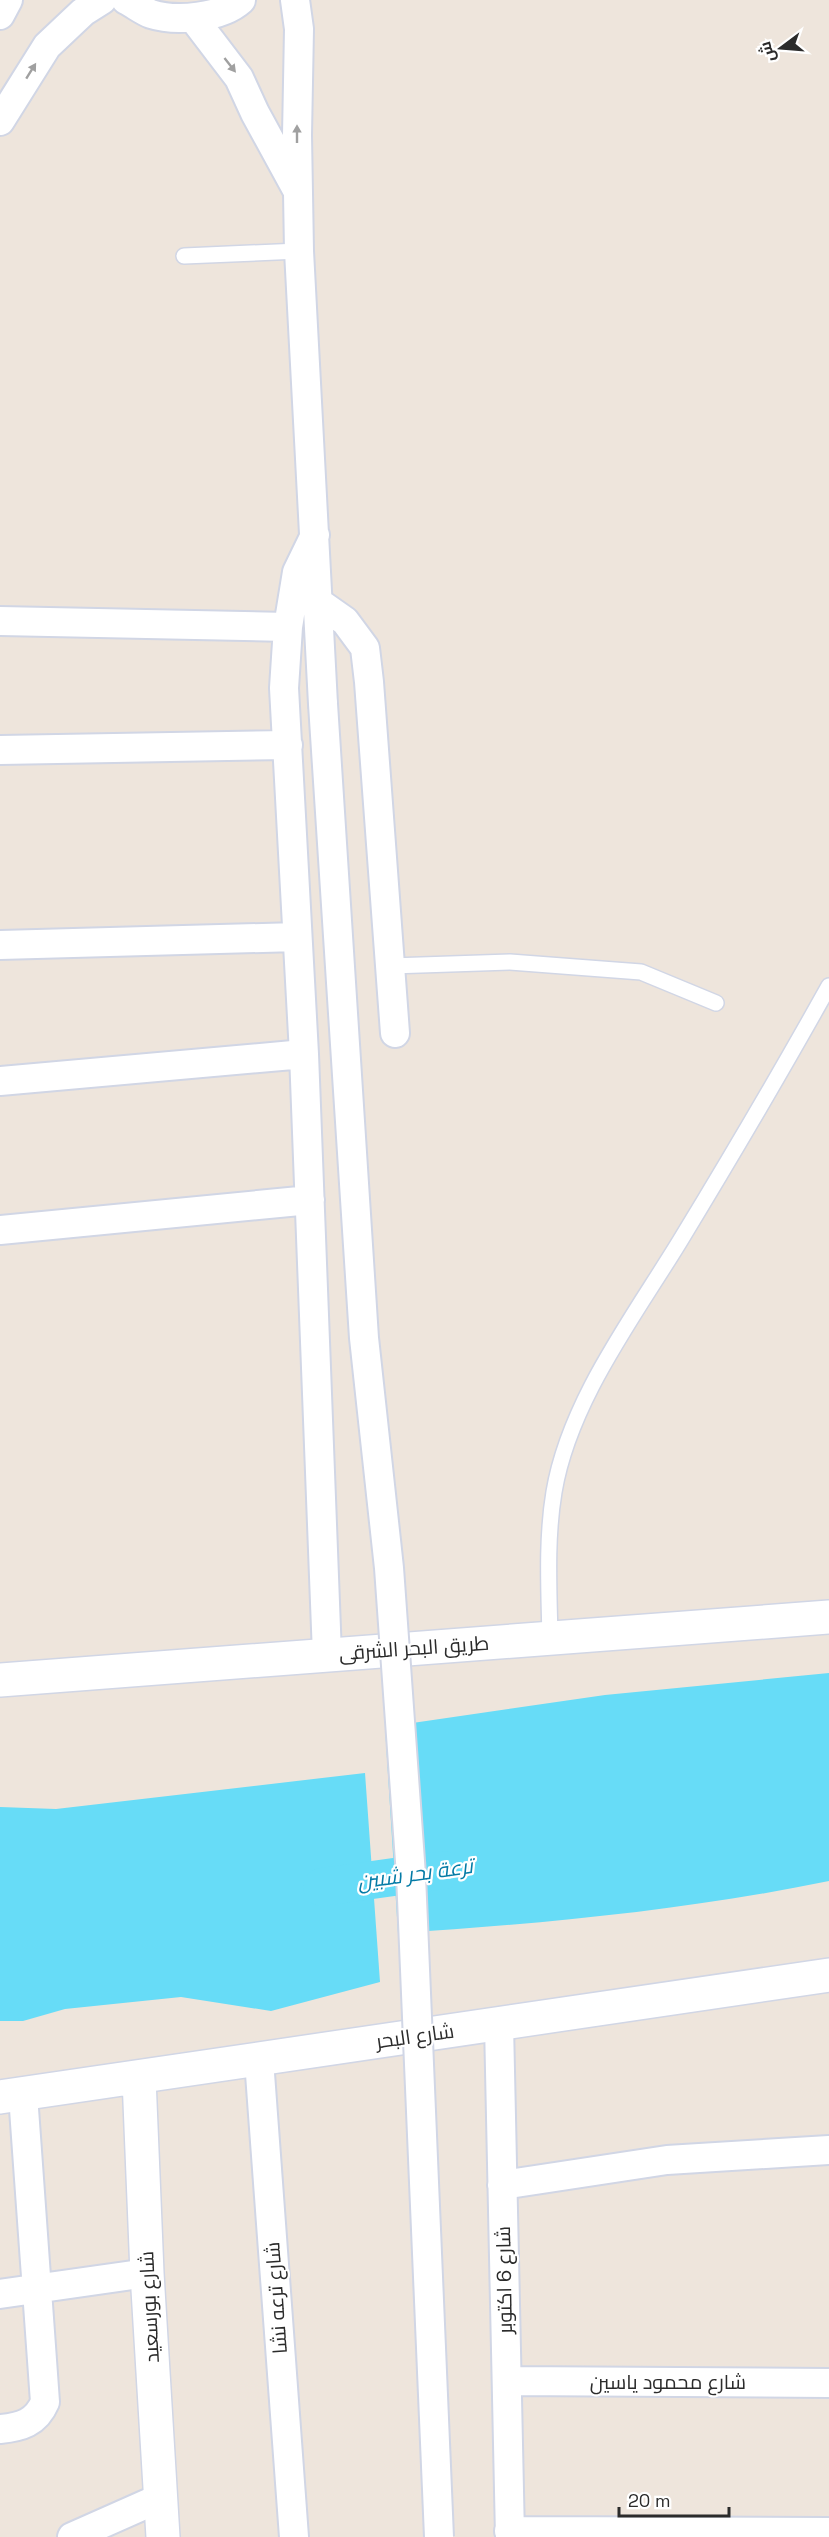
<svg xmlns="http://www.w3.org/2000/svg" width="829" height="2537" viewBox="0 0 829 2537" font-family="'Space Grotesk',Cairo,sans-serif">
  <rect width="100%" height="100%" fill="#eee5dc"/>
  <path fill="#67dcf7" d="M829,1673V1881C688,1910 542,1924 398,1933L385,1727L605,1695Z
    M365,1773L380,1982L271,2011L181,1997L65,2009L23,2021H0V1807L56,1809Z"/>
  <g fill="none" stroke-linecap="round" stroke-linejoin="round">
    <path stroke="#67dcf7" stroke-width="38" d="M322,1887L444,1870"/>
    <g stroke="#d1d6e5" stroke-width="18">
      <path id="lane" d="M184,256L299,251
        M391,966L510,962L641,972L716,1003
        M550,1638C549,1590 546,1540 554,1492C569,1402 633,1318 680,1241C731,1157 781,1072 829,986"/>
    </g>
    <g stroke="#d1d6e5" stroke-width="32">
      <path id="street" d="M126,0C134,4 143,11 151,14C176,22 221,18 241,0
        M295,0L299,29L297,135L299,251L323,704
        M0,15L8,0
        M194,19L239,78L255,113L296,188
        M0,121L47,46L83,12L102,0
        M315,535L297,572L288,627L284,688L304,1054L327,1655
        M318,602L345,621L365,648L369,682L395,1033
        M0,621L288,627
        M0,750L288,745
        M0,945L297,937
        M0,1081L304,1054
        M0,1230L310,1200
        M499,2024L510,2537
        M259,2060L294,2537
        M502,2185L667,2160L829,2150
        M0,2294L147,2273
        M507,2381L829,2383
        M0,2429C21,2427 36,2423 45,2402L23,2095
        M509,2531L829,2532
        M72,2537L160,2498"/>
    </g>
    <g stroke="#d1d6e5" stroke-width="36">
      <path id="secondary" d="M0,1680L829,1617
        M139,2078L147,2273L163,2537
        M0,2097L829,1975"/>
    </g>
    <use href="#lane" stroke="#fff" stroke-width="15"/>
    <use href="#street" stroke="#fff" stroke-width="28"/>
    <use href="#secondary" stroke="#fff" stroke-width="33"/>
    <g stroke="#d1d6e5" stroke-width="32" stroke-linecap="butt">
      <path id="street-bridge" d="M323,704L364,1338L389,1568L411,1875L439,2537"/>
    </g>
    <use href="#street-bridge" stroke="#fff" stroke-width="28"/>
  </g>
  <defs><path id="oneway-solid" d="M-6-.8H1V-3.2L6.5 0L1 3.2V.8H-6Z" transform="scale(1.5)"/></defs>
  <g fill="#a0a0a0">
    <use href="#oneway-solid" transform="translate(230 65) rotate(52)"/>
    <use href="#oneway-solid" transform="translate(31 71) rotate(-58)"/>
    <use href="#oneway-solid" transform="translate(297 134) rotate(-90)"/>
  </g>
  <g text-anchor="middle" stroke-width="4.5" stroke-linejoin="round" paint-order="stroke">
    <g font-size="20" fill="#2b2b2b" stroke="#fff">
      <text transform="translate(414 1648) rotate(-4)" y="7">طريق البحر الشرقى</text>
      <text transform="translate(415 2036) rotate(-8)" y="7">شارع البحر</text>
      <text transform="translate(504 2280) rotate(-91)" y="7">شارع 6 اكتوبر</text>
      <text transform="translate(276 2298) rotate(-94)" y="7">شارع ترعه نشا</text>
      <text transform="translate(149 2307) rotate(-93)" y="7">شارع بورسعيد</text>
      <text x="668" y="2389">شارع محمود ياسين</text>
    </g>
    <g font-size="21" font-style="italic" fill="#047ba6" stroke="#fff">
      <text transform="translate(415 1874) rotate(-8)" y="7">ترعة بحر شبين</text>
    </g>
  </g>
  <g transform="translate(781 48) rotate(254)" stroke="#ffffff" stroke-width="4.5" paint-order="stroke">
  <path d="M0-4.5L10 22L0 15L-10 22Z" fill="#2b2b2b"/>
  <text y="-9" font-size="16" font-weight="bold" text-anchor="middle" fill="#2b2b2b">ش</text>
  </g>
  <path d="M619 2507v9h110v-9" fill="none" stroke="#2b2b2b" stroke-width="3"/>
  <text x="628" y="2507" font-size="18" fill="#2b2b2b" stroke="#ffffff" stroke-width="4.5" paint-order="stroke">20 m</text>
</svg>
